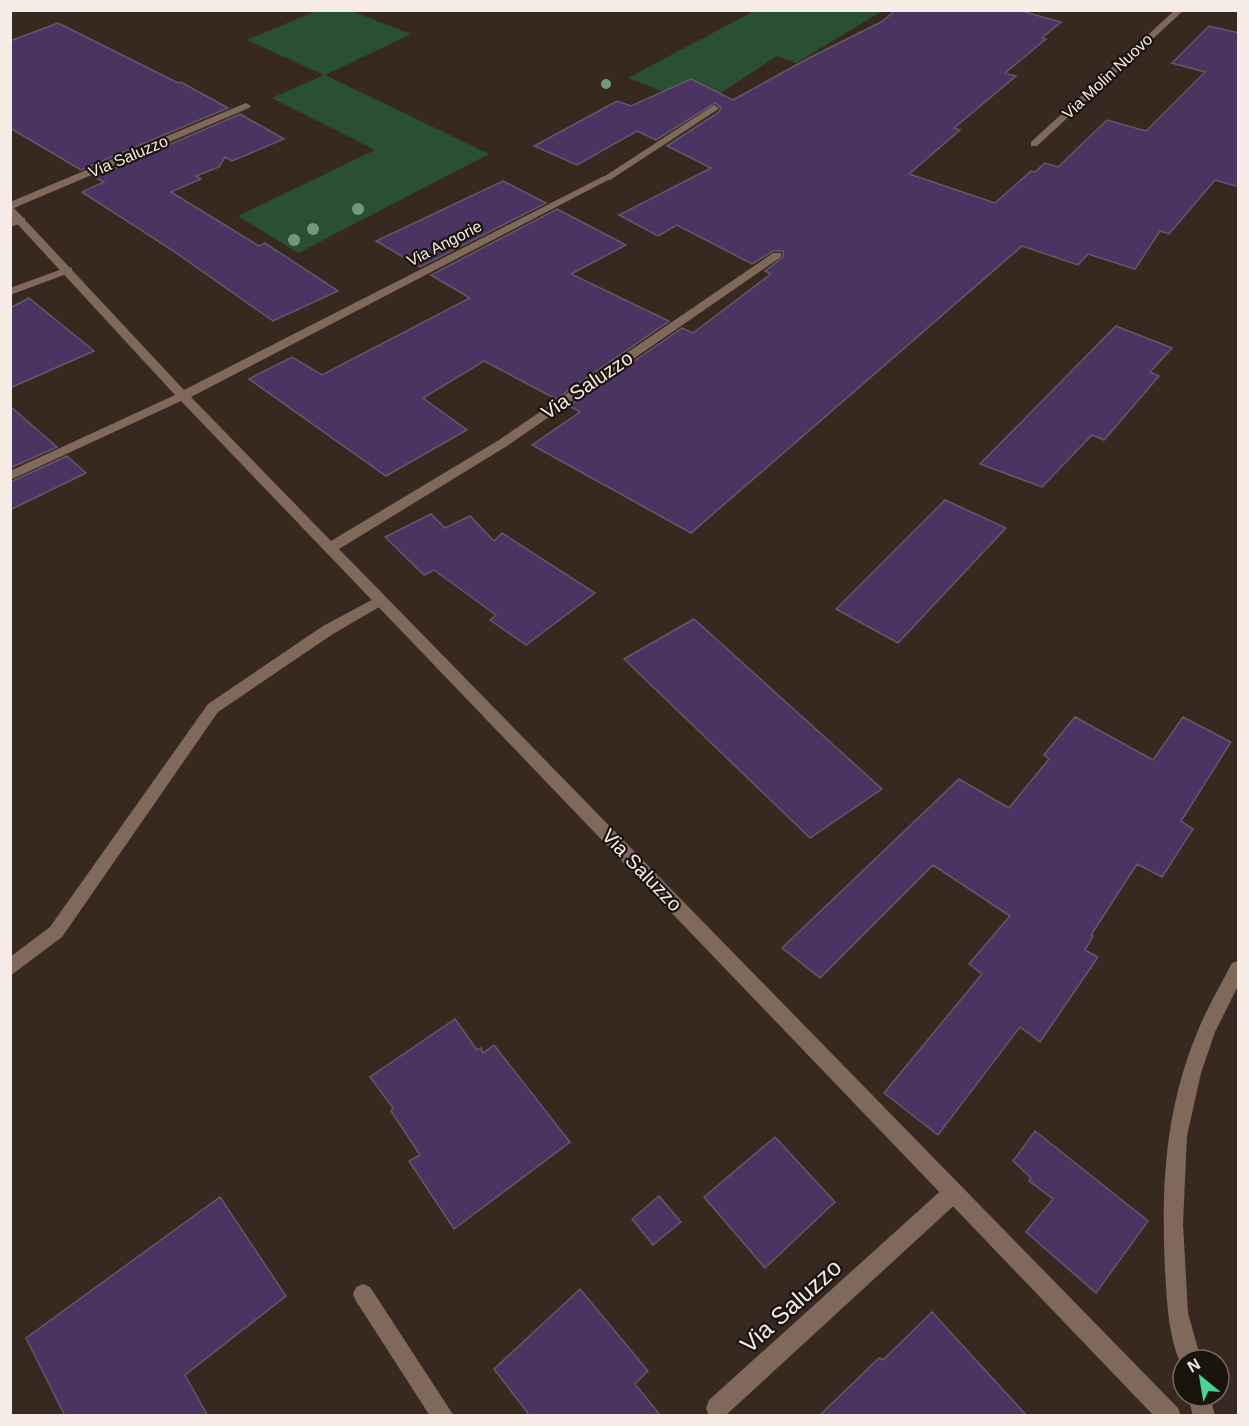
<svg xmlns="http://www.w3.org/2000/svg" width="1249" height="1426" viewBox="0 0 1249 1426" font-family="Helvetica,sans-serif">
  <rect width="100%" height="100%" fill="#382920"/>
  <path fill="#294f35" d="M316,11H351L411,34L325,75L489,154L298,253L238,216L375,150L272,98L324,75L247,40Z
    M754,11H882L796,63L777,56L701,106L628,78Z"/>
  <path fill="#4c3462" stroke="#61596a" stroke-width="1.5" d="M896,10H1018L1061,22L1042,38L1046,39L1005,73L1016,76L954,128L960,130L909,174L995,203L1031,171L1035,172L1045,163L1058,167L1107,120L1146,131L1205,72L1172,63L1209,26L1239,33V187L1215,180L1169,234L1160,231L1135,269L1088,254L1078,265L1022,246L691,533L532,445L580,412L569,406L682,328L693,333L771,274L765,271L783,257V251H773L752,264L677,225L658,236L619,215L711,168L667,146L719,112L721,108L715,103L656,140L637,131L577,165L534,146L617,101L631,106L691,79L733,100L807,59L881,22Z
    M58,23L178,83L181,82L228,108L81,170L10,128V41Z
    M240,114L284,139L232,161L225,157L219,167L196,176L201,179L171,192L259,246L265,243L338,291L273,321L172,250L82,192L104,182L94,177Z
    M503,181L546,203L420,267L376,241Z
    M557,209L626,245L571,274L669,321L556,399L484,361L423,398L467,430L386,476L249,379L292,357L322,375L470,298L431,275Z
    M29,298L94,351L10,388V308Z
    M1116,326L1172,348L1150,372L1159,376L1104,440L1092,435L1042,487L980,464Z
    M10,406L57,447L10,468Z
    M67,456L86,473L10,510V482Z
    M945,500L1006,528L898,643L836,609Z
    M431,514L445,528L470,516L494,541L502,533L595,593L526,645L490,620L496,615L434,570L424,575L385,537Z
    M694,619L829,741L882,789L810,838L624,659Z
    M1075,717L1153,760L1183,717L1231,742L1181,821L1193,829L1162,877L1137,864L1091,935L1093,936L1085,950L1098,957L1040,1042L1020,1027L938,1135L884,1093L982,974L969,964L1010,916L933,865L820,978L782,948L959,779L1009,808L1049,759L1044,755Z
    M455,1019L477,1050L481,1048L483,1053L494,1045L570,1142L454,1229L409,1161L420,1155L391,1111L393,1108L370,1077Z
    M1035,1131L1148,1221L1096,1293L1026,1232L1053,1199L1029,1181L1031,1178L1013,1161Z
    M775,1137L835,1202L765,1268L704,1197Z
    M659,1196L681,1222L653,1245L632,1219Z
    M220,1197L286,1296L185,1375L208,1416H65L26,1338Z
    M580,1289L648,1371L635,1384L661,1416H530L494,1369Z
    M932,1312L1027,1416H819L879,1358L883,1360Z"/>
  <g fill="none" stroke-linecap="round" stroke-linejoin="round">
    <path fill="#80695b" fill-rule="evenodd" d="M714,105L719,108L717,110L610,180L602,178Z
      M21,217L25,218V222L10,227V220Z
      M68,267L72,268V272L10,295V288Z
      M381,595L388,600L386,603L333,634L218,712L62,937L10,976V957L50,927L208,704L323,626Z
      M953,1183L960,1186L963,1193L960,1200L725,1416H709L706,1408L709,1400L946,1186Z
      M363,1284L370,1287L454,1416H430L356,1301L353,1294L356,1287Z"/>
    <path fill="#80695b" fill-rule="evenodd" d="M1175,10H1184L1037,146H1031V142Z
      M246,103L251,106L249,108L14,208L184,390L604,176L612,178L191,397L331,541L499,440L773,253H781V257L507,446L339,549L1178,1408L1181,1416H1154L181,401L10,480V471L175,395L10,216V202Z
      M1238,961V986L1215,1032L1201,1073L1187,1136L1183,1224L1188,1313L1201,1360H1183V1368C1168,1339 1167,1302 1165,1270C1161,1185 1165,1108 1199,1028C1208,1006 1221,985 1232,963Z
      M1188,1396H1210L1215,1416H1193Z"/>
  </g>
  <g fill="#739976">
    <circle cx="606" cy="84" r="5"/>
    <circle cx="358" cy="209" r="6"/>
    <circle cx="313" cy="229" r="6"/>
    <circle cx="294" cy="240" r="6"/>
  </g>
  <g text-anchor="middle" stroke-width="4.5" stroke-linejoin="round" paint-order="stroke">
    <g font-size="16" fill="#f6ece5" stroke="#1a140f">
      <text transform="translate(1107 76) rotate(-43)" y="6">Via Molin Nuovo</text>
      <text transform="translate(128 156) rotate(-23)" y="6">Via Saluzzo</text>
      <text transform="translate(444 243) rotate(-27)" y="6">Via Angorie</text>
    </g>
    <g font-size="20" fill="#f6ece5" stroke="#1a140f">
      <text transform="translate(587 385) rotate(-34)" y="7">Via Saluzzo</text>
      <text transform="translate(642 870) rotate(46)" y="7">Via Saluzzo</text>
    </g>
    <g font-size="24" fill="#f6ece5" stroke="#1a140f">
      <text transform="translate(791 1306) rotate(-42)" y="8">Via Saluzzo</text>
    </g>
  </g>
  <rect width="1249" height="1426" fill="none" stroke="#f6ece5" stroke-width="24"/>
  <g transform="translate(1201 1378) rotate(330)"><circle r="28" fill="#1a140f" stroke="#726a65" stroke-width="1.5"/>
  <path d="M0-4.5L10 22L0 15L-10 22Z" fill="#4cd39b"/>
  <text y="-9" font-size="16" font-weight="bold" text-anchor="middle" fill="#f6ece5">N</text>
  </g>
</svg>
